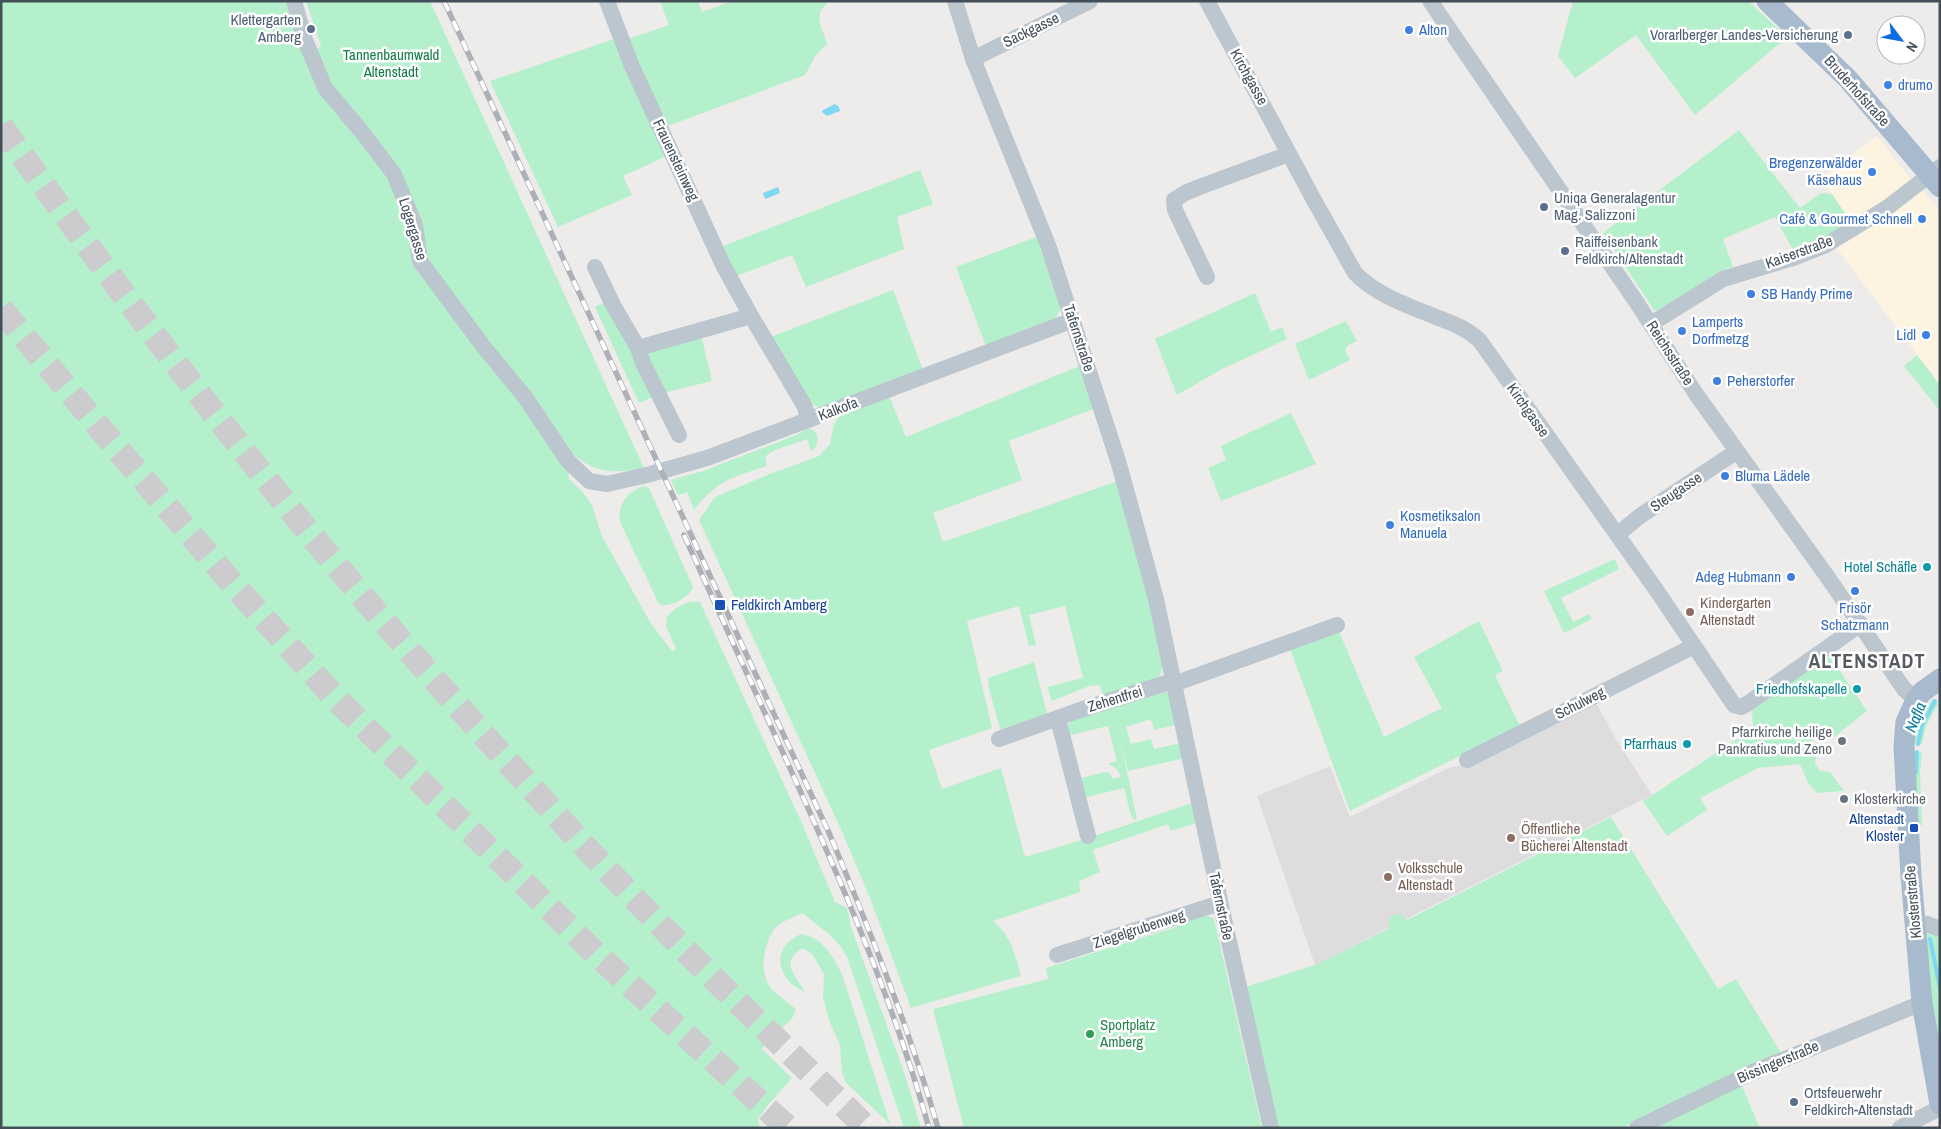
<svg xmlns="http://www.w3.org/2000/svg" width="1941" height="1129" viewBox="0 0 1941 1129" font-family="'Archivo Narrow',sans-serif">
  <rect width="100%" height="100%" fill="#eeebeb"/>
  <path fill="#fcf4e1" d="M1877,136L1910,178L1940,210V385L1832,242L1855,228L1821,178Z"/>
  <path fill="#dfdcdd" d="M1595,701L1614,736L1652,795L1315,965L1257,796L1330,766L1350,817L1448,768L1468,763Z"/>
  <path fill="#b5f0cc" d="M1,1H294L325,88L394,174L420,261L568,461L569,479C577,487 588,496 592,506C596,516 598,526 602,536L650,622L672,651L676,649L666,626L667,617C673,608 689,599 700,602L801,821L835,902L847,908L851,927L905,1075L921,1128H904L847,957L841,947L829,934L802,913C796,916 788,919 781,923C764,935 758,970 770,987C777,996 788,1001 796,1010L793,1017L762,1049L792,1078L768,1105L758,1119L760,1128H1Z
    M306,1H430L644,468C625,472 605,474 587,464C578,460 570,450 562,444L429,260L407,188L338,97L313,53L321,46Z
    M660,1H698L702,12L732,1H831C811,13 822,26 827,44L816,55L805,75L665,127L625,40L669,25Z
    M1573,1H1748L1787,37L1695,115L1636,35L1575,78L1558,56Z
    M614,39L669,155L623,176L632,195L558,227L490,81Z
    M1739,130L1800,208L1821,193L1832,194L1851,222L1831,235L1793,250L1775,217L1723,239L1733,267L1726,269L1667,308L1658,310H1654L1603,233Z
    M920,170L933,204L897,217L904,249L806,287L792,255L734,277L722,248L723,246Z
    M1039,236L1062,306L1056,318L986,346L956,267Z
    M893,290L923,370L822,409L812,404L771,337Z
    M1255,293L1271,332L1282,327L1287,339L1222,369L1177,395L1155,339Z
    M608,301L655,396L639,403L595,307Z
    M1346,321L1357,341L1348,345L1345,350L1350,360L1309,380L1295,344Z
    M701,334L712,381L663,393L647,356L648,352Z
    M1917,355L1940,385V411L1904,366Z
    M1082,365L1096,408L1009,441L1022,480L933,513L943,542L1118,481L1146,585L1163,665L1160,675L1153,681L1103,697L1100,685L1089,686L1052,701L1047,687L1083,678L1065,606L1029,615L1036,645L1029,646L1019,606L967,621L992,728L929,750L942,789L1001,768L1025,857L1079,841L1195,802L1197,823L1171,831L1168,824L1093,850L1100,872L1079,881L1080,892L993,921C1010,934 1016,956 1021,976L911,1008L870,898L843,834L699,520L715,497L770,474L819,456L830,444L834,424L841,415L889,396L906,437Z
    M1291,413L1316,464L1221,501L1208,468L1226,460L1221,446Z
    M808,428L815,431L818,438L816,447L811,451L807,439L773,451L765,457L767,466C733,477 717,480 694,510L687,492L678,495L671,480L703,471L794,436Z
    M645,486L649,488L693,587C689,597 670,609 659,604L620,522C617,505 628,490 645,486Z
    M1615,559L1619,569L1561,598L1573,622L1589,614L1592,619L1564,633L1544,591Z
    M1479,621L1503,671L1495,675L1520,726L1350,811L1289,646L1338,629L1384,737L1442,708L1414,657Z
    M1829,655L1867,711L1834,737L1827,730L1821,733L1808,745L1816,755L1815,764L1820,771L1830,772L1844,791L1817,793L1808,783L1800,764L1758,768L1700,798L1707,810L1667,836L1643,801L1745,734L1753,726L1752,713L1754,706Z
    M1034,662L1048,717L1001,732L989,689L988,678Z
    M1169,691L1176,725L1154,730L1151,719L1126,727L1131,744L1151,739L1154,749L1181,743L1185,758L1128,771L1120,739L1137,819L1134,820L1130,812L1124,788L1083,798L1077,779L1105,772L1110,773L1113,779L1121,777L1116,768L1108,764L1117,761L1108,726L1067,736L1066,727L1073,719Z
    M1933,698L1938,704L1926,726L1922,744L1914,743L1918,722Z
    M1913,751L1922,752L1920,773L1922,825L1914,826Z
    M1611,817L1718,989L1736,979L1781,1053L1622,1128H1278L1245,987L1315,965L1390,928L1388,922L1391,916C1399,913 1402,914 1407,920Z
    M1204,914L1214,919L1262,1128H964L933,1009L1048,979L1046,968L1170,929Z
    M1925,933L1940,936V1061L1923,935Z
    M801,934C824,938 834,957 843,977L890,1124L846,1083L842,1073L840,1045L830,1023L823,998L824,974L812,954L803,948C779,962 795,975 805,992C776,980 770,947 801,934Z
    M1741,1084L1760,1128H1649Z"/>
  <path fill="#7fd8f0" d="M835,104L839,107L840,111L827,116L822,112L823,110Z
    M778,187L780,193L765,199L763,193Z"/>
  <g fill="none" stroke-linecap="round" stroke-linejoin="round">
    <path stroke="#7fd8f0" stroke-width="4" d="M1918,744L1922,725L1935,701
      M1916,773L1917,752
      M1930,939L1940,988"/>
    <path stroke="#ccccce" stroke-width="25" stroke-dasharray="25 12" stroke-linecap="butt" d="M1,126C99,263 200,399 307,530C384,624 466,716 548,806C649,919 759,1022 867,1128
      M1,309L104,433L231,582L337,700L596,954L788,1128"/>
    <path stroke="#bbc6cf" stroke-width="16" d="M294,1L305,40L325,88L362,132L394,174L415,225L420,261L483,346L525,397L568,461L589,481L607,484L647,475L707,458L1073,320
      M607,1L631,64L723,265L751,316L804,405L809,420
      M955,1L973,59L1048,245L1119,464L1156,599L1223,915L1271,1128
      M1207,1L1315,202L1355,273C1376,295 1409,306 1436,317C1452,323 1468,329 1480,341L1657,591L1734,705L1741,707L1747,704L1861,624
      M1430,1L1635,300L1696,394L1829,579L1904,689L1916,700
      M973,59L1090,1
      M595,267L613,305L638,348L643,363L679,435
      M1207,277L1175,210L1174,200L1185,193L1202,186L1289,154
      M1651,324L1723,279L1793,258L1826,245L1888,207L1940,167
      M638,348L751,316
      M1617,535L1640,516L1737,451
      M1174,684L1337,625
      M1058,719L1088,836
      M999,739L1080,710L1173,681
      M1467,760L1694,646
      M1914,922L1927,924L1940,929
      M1057,955L1220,903
      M1637,1128L1753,1072L1922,1003
      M1900,1128L1940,1108"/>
    <path stroke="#a8bacd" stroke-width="21" d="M1767,1L1848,79L1940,187
      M1940,679L1922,692L1916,700L1906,722L1904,746L1911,876L1922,1003L1940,1104"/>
    <g stroke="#adb0b6" stroke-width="5.5">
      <path id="rail" d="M444,1L830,835C870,931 909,1028 938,1128
        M684,535C717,608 751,681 784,755C839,876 893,999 929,1128"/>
    </g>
    <use href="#rail" stroke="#fff" stroke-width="4" stroke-dasharray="11" stroke-linecap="butt"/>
  </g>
  <g fill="#5c6f8a" stroke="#fff" stroke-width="2">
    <circle cx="311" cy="29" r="5"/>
    <circle cx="1848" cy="35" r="5"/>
    <circle cx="1544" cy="207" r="5"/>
    <circle cx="1565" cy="251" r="5"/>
    <circle cx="1794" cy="1102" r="5"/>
  </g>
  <g fill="#3f7fe0" stroke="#fff" stroke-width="2">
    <circle cx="1409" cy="30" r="5"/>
    <circle cx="1888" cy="85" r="5"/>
    <circle cx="1872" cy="172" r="5"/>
    <circle cx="1922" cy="219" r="5"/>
    <circle cx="1751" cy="294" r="5"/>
    <circle cx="1682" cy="331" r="5"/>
    <circle cx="1926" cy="335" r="5"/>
    <circle cx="1717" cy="381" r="5"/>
    <circle cx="1725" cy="476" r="5"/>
    <circle cx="1390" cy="525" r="5"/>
    <circle cx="1791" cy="577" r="5"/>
    <circle cx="1855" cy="591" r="5"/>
  </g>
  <g fill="#0f9aa8" stroke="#fff" stroke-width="2">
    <circle cx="1927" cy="567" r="5"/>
    <circle cx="1857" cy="689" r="5"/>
    <circle cx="1687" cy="744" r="5"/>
  </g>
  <g fill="#1a4fb4" stroke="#fff" stroke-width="2">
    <rect x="714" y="599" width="12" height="12" rx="2.5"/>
    <rect x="1909" y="823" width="10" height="10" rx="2.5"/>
  </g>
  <g fill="#8d6e63" stroke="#fff" stroke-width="2">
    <circle cx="1690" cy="612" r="5"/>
    <circle cx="1511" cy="838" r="5"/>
    <circle cx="1388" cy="877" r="5"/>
  </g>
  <g fill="#6b7280" stroke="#fff" stroke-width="2">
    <circle cx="1842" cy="741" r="5"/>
    <circle cx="1844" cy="799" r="5"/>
  </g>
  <circle fill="#2e9e5b" stroke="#fff" stroke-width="2" cx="1090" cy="1034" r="5"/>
  <g text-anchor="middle" stroke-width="5" stroke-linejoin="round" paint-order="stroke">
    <g font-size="15" fill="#4e5e75" stroke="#fff" text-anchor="start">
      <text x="301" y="25" text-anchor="end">Klettergarten<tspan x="301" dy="17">Amberg</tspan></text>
      <text x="1838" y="40" text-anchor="end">Vorarlberger Landes-Versicherung</text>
      <text x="1554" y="203">Uniqa Generalagentur<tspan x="1554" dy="17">Mag. Salizzoni</tspan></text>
      <text x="1575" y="247">Raiffeisenbank<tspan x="1575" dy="17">Feldkirch/Altenstadt</tspan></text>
      <text x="1804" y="1098">Ortsfeuerwehr<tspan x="1804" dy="17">Feldkirch-Altenstadt</tspan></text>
    </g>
    <g font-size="15" fill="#434e59" stroke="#fff">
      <text transform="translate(1031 30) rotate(-26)" y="5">Sackgasse</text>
      <text transform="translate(1249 77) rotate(61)" y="5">Kirchgasse</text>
      <text transform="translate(1857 91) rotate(48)" y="5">Bruderhofstraße</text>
      <text transform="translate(676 160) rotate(65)" y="5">Frauensteinweg</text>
      <text transform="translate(413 229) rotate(73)" y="5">Logergasse</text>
      <text transform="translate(1799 252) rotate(-20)" y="5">Kaiserstraße</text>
      <text transform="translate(1079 338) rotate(72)" y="5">Tafernstraße</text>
      <text transform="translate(1670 353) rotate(57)" y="5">Reichsstraße</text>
      <text transform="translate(838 409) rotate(-21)" y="5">Kalkofa</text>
      <text transform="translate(1528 410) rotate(55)" y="5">Kirchgasse</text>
      <text transform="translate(1676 492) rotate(-34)" y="5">Steugasse</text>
      <text transform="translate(1115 699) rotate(-17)" y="5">Zehentfrei</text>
      <text transform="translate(1580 703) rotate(-27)" y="5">Schulweg</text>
      <text transform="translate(1913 902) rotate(-95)" y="5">Klosterstraße</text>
      <text transform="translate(1221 906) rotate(78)" y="5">Tafernstraße</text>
      <text transform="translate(1139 929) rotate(-18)" y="5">Ziegelgrubenweg</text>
      <text transform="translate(1778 1062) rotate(-23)" y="5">Bissingerstraße</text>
    </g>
    <g font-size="15" fill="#366cbe" stroke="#fff" text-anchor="start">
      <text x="1419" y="35">Alton</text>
      <text x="1898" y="90">drumo</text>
      <text x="1862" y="168" text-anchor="end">Bregenzerwälder<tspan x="1862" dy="17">Käsehaus</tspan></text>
      <text x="1912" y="224" text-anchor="end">Café &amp; Gourmet Schnell</text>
      <text x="1761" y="299">SB Handy Prime</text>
      <text x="1692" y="327">Lamperts<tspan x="1692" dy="17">Dorfmetzg</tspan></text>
      <text x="1916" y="340" text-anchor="end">Lidl</text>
      <text x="1727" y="386">Peherstorfer</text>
      <text x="1735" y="481">Bluma Lädele</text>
      <text x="1400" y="521">Kosmetiksalon<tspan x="1400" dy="17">Manuela</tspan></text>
      <text x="1781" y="582" text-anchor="end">Adeg Hubmann</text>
      <text x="1855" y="613" text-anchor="middle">Frisör<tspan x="1855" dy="17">Schatzmann</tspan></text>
    </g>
    <g font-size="15" fill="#117d47" stroke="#fff">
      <text x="391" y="60">Tannenbaumwald<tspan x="391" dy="17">Altenstadt</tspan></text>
    </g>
    <g font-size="15" fill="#0d838f" stroke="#fff" text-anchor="end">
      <text x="1917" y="572">Hotel Schäfle</text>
      <text x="1847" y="694">Friedhofskapelle</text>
      <text x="1677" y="749">Pfarrhaus</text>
    </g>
    <g font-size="15" fill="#785e54" stroke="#fff" text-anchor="start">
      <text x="1700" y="608">Kindergarten<tspan x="1700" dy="17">Altenstadt</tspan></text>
      <text x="1521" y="834">Öffentliche<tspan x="1521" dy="17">Bücherei Altenstadt</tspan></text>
      <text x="1398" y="873">Volksschule<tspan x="1398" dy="17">Altenstadt</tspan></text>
    </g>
    <g font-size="15" fill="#164399" stroke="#fff" text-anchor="start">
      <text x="731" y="610">Feldkirch Amberg</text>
      <text x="1904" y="824" text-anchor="end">Altenstadt<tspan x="1904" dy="17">Kloster</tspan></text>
    </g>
    <g font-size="15" fill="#5b616d" stroke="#fff" text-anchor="end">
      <text x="1832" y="737">Pfarrkirche heilige<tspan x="1832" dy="17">Pankratius und Zeno</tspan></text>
      <text x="1854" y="804" text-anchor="start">Klosterkirche</text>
    </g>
    <g font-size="15" fill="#27864d" stroke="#fff" text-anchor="start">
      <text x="1100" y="1030">Sportplatz<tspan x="1100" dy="17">Amberg</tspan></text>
    </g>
    <g font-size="16" font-style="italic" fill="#057b9b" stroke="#fff">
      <text transform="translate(1915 717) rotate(-68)" y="6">Nafla</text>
    </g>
    <g font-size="20" font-weight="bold" letter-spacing="1" fill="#575b60" stroke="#fff">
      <text x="1867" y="668">ALTENSTADT</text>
    </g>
  </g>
  <rect width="1941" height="1129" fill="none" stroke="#434e59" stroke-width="5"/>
  <g transform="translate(1901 40) rotate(122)"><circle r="24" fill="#ffffff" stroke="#b4b8bd"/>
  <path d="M0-4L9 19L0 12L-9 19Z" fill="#0f6be4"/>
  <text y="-8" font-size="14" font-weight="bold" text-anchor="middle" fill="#434e59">N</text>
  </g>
</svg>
